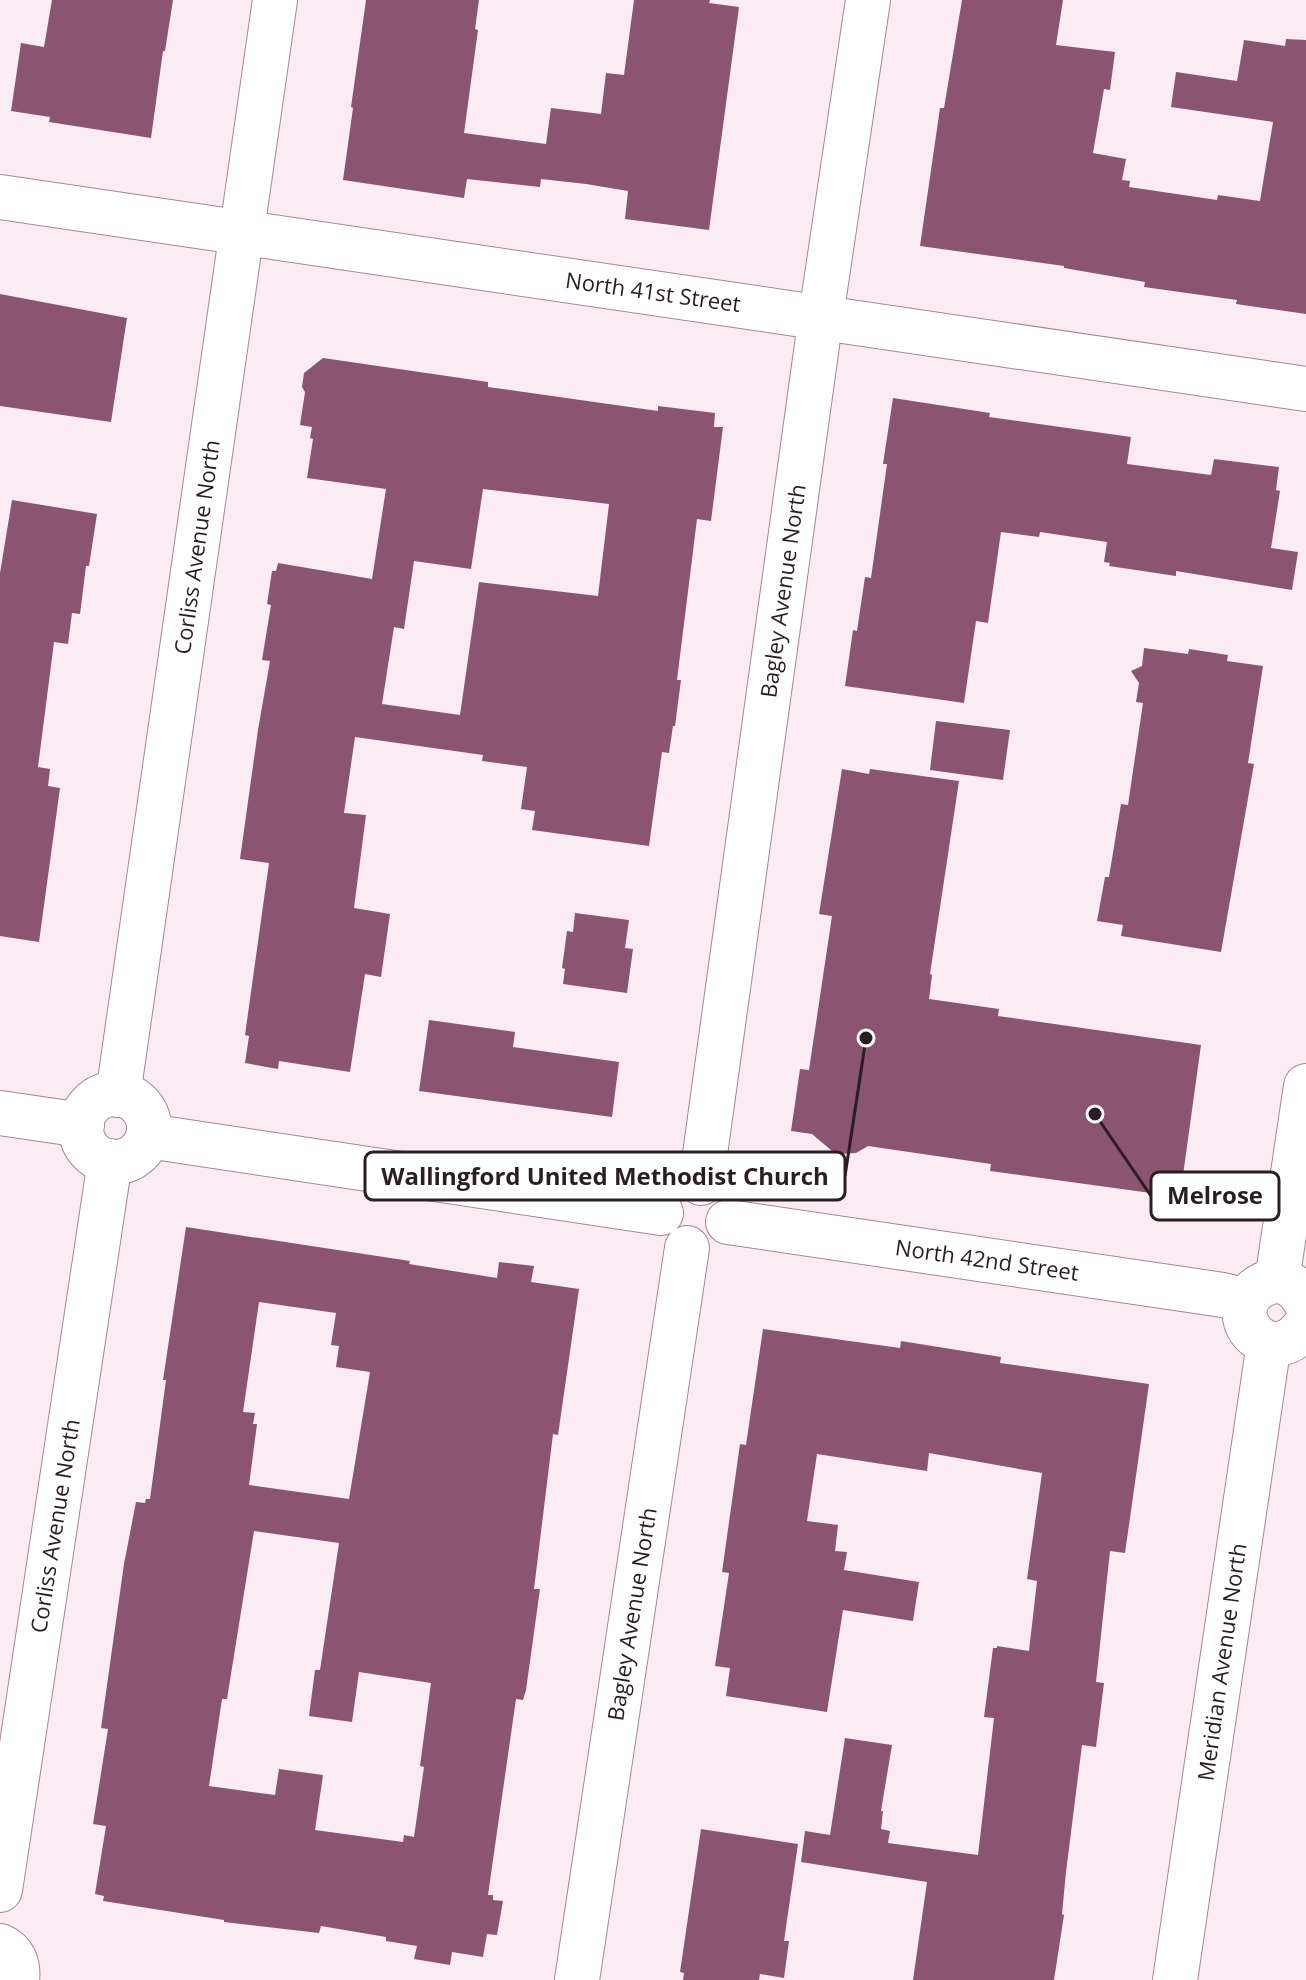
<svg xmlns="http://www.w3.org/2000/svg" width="1306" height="1980" viewBox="0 0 1306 1980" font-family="'Open Sans',sans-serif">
  <rect width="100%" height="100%" fill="#fbecf3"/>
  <path fill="#8b5471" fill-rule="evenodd" d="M52,0H173L165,51H163L151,138L49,122L50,117L11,111L21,43L44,47Z
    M366,0H479L475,29L478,30L464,133L546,144L551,108L601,114L606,73L624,75L634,0H710L709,3L739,7L709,230L625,219L628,191L586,184L541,179L540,187L467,179L464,198L343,180L353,108L351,107Z
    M962,0H1063L1056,45L1115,52L1110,90L1104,89L1093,153L1126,159L1122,180L1130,181L1129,187L1217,200L1218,195L1260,201L1273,122L1171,107L1176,72L1237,81L1244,40L1285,46L1286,39L1306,40V314L1236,304L1237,300L1144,287L1145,282L1064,268V266L920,246L940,108H944Z
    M0,294L127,318L111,422L0,406Z
    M323,358L488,382V387L658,411V406L715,413L714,427H723L711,521L697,519L677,680H681L675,726H673L669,753L662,752L649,846L532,830L535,811L521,809L527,767L482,761L483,755L355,737L344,813L366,815L354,908L390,914L381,977L365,974L350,1072L279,1061L278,1069L245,1063L249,1036L245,1035L269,863L240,859L258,730L270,661L262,660L271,605L267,604L272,571H276L278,563L372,579L386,489L307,478L313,439L310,438L312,427L300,425L305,392L302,387L304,373ZM483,489L609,504L598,596L479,582L460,715L382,704L394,627L404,629L414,561L471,569Z
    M893,398L990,413L989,417L1131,437L1127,464L1211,475L1214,459L1279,467L1276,490L1280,491L1271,548L1298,552L1292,590L1176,571V576L1109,566L1110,563L1104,562L1107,542L1040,532L1039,537L1001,532L988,623L976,621L964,703L845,686L853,630L857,631L865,577L871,578L887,464H883Z
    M12,500L97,514L89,566H86L80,614L72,613L68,644L54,642L38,767L50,769L48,786L60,788L39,942L0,936V573Z
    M1144,648L1188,654L1189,649L1228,655L1227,661L1263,666L1248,763L1254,764L1221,952L1121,936L1123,925L1097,921L1105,877H1109L1121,804L1128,805L1143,703L1136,702L1139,683L1131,671L1142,666Z
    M936,721L1010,730L1003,780L930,770Z
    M842,769L869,774L870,769L959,781L930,974L932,975L929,999L999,1009L998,1016L1201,1045L1180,1197L990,1171L991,1164L868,1146L856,1153L841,1154L832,1151L812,1134L791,1131L800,1069L809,1070L832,916L819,914Z
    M575,913L629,920L625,948L633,949L627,993L563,984L565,969L562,968L567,931L573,932Z
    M429,1020L515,1032L513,1047L619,1062L612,1117L419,1091Z
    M186,1227L410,1261L409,1264L497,1278L499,1262L534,1266L531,1282L579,1289L558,1435L553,1434L534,1589H540L526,1690L523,1700L516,1699L488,1895H493V1900L503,1901L497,1935L487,1934L483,1957L452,1952L450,1965L414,1959L417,1946L386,1941V1937L321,1926L319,1933L224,1922V1920L103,1901L104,1896L95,1894L106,1826L93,1824L108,1729L101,1728L124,1564L136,1502L145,1503L146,1499H150L166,1380H163ZM259,1302L336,1313L331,1345L339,1346L336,1367L370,1372L349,1499L249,1485L257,1424H253L255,1413L243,1412ZM254,1531L339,1543L320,1670H315L309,1716L352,1722L359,1672L431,1683L420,1766L424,1767L414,1837L404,1835L403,1842L315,1830L323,1775L279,1769L275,1795L209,1786L222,1699H227Z
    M763,1329L900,1348L901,1341L1001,1357L1000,1363L1149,1384L1125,1553L1110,1551L1096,1682L1104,1683L1096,1747L1082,1745L1066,1872L1062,1914L1064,1915L1054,1980H913L927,1882L801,1862L805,1831L830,1835L845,1738L892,1745L881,1811H883L881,1829L890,1831L888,1843L978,1855L994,1718L984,1717L993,1648H997V1646L1029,1651L1037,1581L1027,1579L1042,1473L929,1453L927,1471L817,1454L807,1521L838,1525L835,1551L847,1552L844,1570L919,1582L913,1621L843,1610L827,1712L726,1696L730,1668L715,1666L729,1573L722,1572L740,1444L746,1445Z
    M701,1829L798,1844L784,1941H789L784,1978L760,1974L759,1980H683L684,1973L680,1972Z"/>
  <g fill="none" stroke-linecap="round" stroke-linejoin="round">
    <g stroke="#a68696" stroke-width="46">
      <path id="street" d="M0,197L1306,389
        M81 1128a34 34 0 1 1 68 0a34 34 0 1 1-68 0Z
        M118,1095L275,0
        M0,1113L82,1125
        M148,1136L661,1213
        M701,1183L821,316L868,0
        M728,1222L1223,1295L1247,1301
        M1277,1281L1306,1086
        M1306,1303C1300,1291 1291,1282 1278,1281C1269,1281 1261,1285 1255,1290C1222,1320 1275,1373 1306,1324
        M0,1890L110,1161
        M0,1946C14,1952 19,1965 17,1980
        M577,1980L687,1248
        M1175,1980L1269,1343"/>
    </g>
    <use href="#street" stroke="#fff" stroke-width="44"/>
  </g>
  <g text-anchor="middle" stroke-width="8" stroke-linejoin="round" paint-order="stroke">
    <g font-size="22" fill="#2a1d23" stroke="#fff">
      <text transform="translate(653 292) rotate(8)" y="8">North 41st Street</text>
      <text transform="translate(197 547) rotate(-82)" y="8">Corliss Avenue North</text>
      <text transform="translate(783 591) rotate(-82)" y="8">Bagley Avenue North</text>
      <text transform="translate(987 1260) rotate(8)" y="8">North 42nd Street</text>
      <text transform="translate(55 1526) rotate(-81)" y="8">Corliss Avenue North</text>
      <text transform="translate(632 1614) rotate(-81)" y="8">Bagley Avenue North</text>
      <text transform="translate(1222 1662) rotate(-82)" y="8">Meridian Avenue North</text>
    </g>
  </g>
  <path fill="none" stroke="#2a1d23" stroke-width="3" d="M866 1038L845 1176M1095 1114L1151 1196"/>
  <g fill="#2a1d23" stroke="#fff" stroke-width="3">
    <circle cx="866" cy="1038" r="8"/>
    <circle cx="1095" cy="1114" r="8"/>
  </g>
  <g fill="#fff" stroke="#2a1d23" stroke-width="3">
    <rect x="365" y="1152" width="480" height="48" rx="8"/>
    <rect x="1151" y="1172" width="128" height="48" rx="8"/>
  </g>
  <g font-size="24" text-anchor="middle" font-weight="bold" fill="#2a1d23">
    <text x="605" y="1185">Wallingford United Methodist Church</text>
    <text x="1215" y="1204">Melrose</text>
  </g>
</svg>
